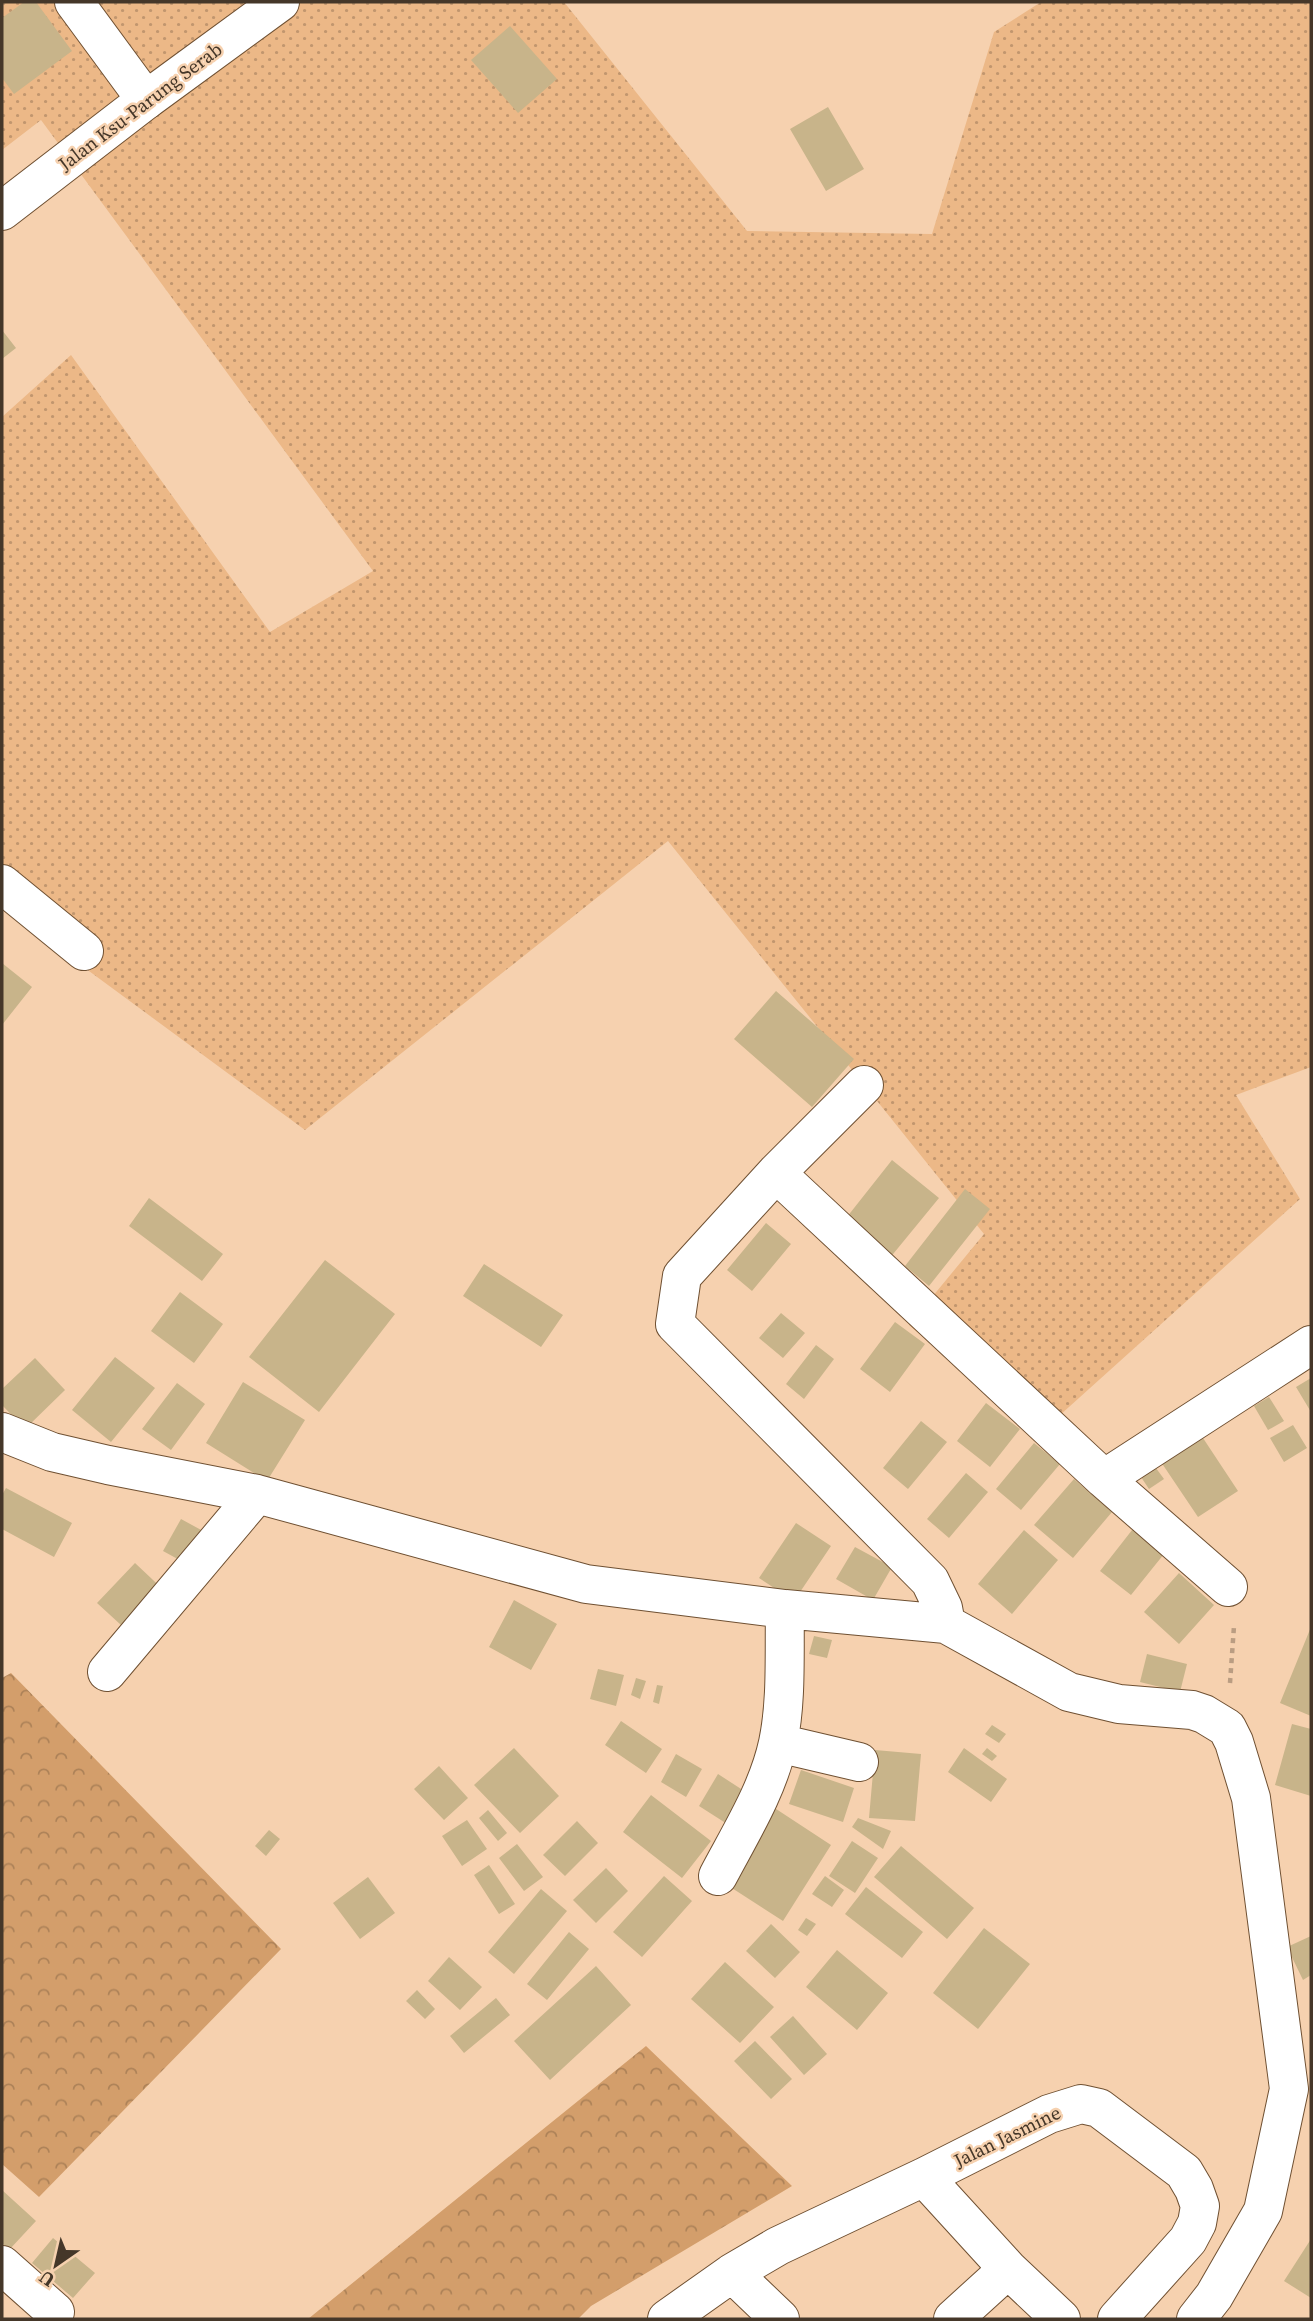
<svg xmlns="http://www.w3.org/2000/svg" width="1313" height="2321" viewBox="0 0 1313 2321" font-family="'Source Serif 4',serif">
  <defs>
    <pattern id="grass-dots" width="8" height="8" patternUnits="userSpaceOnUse" patternTransform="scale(1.75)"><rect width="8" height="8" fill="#ecb887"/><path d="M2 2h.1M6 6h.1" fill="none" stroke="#c1966e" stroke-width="1.8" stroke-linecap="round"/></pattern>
    <pattern id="forest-crowns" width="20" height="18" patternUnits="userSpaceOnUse" patternTransform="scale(1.75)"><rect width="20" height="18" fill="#d39e6b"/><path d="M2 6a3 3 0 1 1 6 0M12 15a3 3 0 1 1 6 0" fill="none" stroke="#ad8258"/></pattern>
  </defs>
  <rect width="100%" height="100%" fill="#f6d1af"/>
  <path fill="url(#grass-dots)" d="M2,2H564L747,231L932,234L994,32L1041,2H1311V1067L1236,1095L1300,1199L1039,1434L909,1325L984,1234L668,841L305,1130L2,907V417L71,355L270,632L373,571L41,120L2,150Z"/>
  <path fill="url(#forest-crowns)" d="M11,1673L281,1949L39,2197L2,2164V1678Z
    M646,2046L792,2186L591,2306L578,2319H308Z"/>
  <path fill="#c8b48a" d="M24,2H36L72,51L14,94L2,78V18Z
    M510,26L557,79L518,113L471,60Z
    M828,107L864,169L826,191L790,129Z
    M2,330L16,348L2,359Z
    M2,963L32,987L2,1025Z
    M776,991L854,1059L812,1107L734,1039Z
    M892,1160L939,1198L889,1259L843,1222Z
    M965,1189L990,1209L929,1286L905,1266Z
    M149,1198L223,1254L202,1281L129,1226Z
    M766,1223L791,1244L752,1291L727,1270Z
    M325,1260L395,1314L319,1412L249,1357Z
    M484,1264L563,1315L541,1347L463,1296Z
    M180,1292L223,1324L194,1363L151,1331Z
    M781,1313L805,1333L783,1358L759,1338Z
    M895,1322L925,1344L890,1392L860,1369Z
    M816,1345L834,1359L804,1399L786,1384Z
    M115,1357L155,1388L111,1442L72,1410Z
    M35,1358L65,1390L25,1429L2,1405V1389Z
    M1311,1378V1412L1296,1387Z
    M243,1382L305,1420L267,1481L206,1443Z
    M177,1383L205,1404L171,1450L142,1429Z
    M1269,1397L1284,1421L1268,1430L1254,1406Z
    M986,1403L1020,1429L990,1467L957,1441Z
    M921,1421L947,1442L908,1489L883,1468Z
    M1293,1425L1307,1448L1284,1462L1270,1438Z
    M1201,1435L1238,1491L1198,1517L1161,1462Z
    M1034,1443L1060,1464L1021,1510L996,1489Z
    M1153,1464L1164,1479L1149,1489L1139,1474Z
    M966,1473L988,1492L949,1538L927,1519Z
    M1074,1479L1112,1512L1073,1558L1034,1525Z
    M6,1488L72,1523L54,1557L2,1529V1495Z
    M181,1519L214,1537L196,1569L163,1551Z
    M796,1523L831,1546L794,1601L759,1578Z
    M1136,1525L1168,1549L1131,1595L1100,1571Z
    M1024,1530L1058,1560L1012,1614L978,1584Z
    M855,1547L892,1567L873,1600L836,1579Z
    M135,1563L170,1596L133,1636L97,1603Z
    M1179,1573L1214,1605L1179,1644L1144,1612Z
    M514,1600L557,1624L531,1670L489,1647Z
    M1311,1627V1716L1280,1703Z
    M814,1636L832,1640L827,1658L809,1654Z
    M1147,1654L1187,1664L1180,1692L1140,1682Z
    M598,1669L624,1675L616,1706L590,1699Z
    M636,1678L646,1681L640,1699L631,1695Z
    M657,1685L663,1686L659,1704L653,1702Z
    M621,1721L662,1749L646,1773L605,1745Z
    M1292,1724L1311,1729V1796L1275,1785Z
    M992,1725L1006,1734L999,1743L985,1734Z
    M514,1748L559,1796L520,1833L474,1785Z
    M964,1748L1007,1779L991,1802L948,1772Z
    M987,1748L997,1756L992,1761L982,1754Z
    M875,1750L921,1754L915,1821L869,1818Z
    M676,1754L702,1769L686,1797L661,1782Z
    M439,1766L468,1798L444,1820L414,1789Z
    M801,1770L854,1788L843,1822L789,1804Z
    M718,1774L755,1798L735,1829L699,1806Z
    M651,1795L711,1841L682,1878L623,1832Z
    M770,1805L831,1845L783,1921L721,1881Z
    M488,1810L507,1833L498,1841L479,1818Z
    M858,1818L891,1831L883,1849L852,1827Z
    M467,1820L487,1849L462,1866L442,1836Z
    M577,1821L598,1843L565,1876L543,1855Z
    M269,1830L280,1839L266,1856L255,1846Z
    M852,1841L878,1858L855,1893L829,1876Z
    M517,1844L543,1877L524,1891L499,1858Z
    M901,1846L974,1908L947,1939L874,1877Z
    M489,1865L515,1904L499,1914L474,1875Z
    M606,1868L628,1891L596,1923L573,1900Z
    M664,1876L692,1901L642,1957L613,1932Z
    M825,1876L844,1890L832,1907L812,1894Z
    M368,1877L395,1913L360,1939L333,1903Z
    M866,1887L923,1932L902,1958L845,1914Z
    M541,1889L567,1911L514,1974L488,1952Z
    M806,1918L816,1924L807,1936L798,1930Z
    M771,1924L800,1952L775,1978L746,1951Z
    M984,1928L1030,1964L978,2029L933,1993Z
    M569,1932L589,1949L547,2000L527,1984Z
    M1311,1936V1975L1303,1980L1287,1947Z
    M837,1950L888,1993L857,2030L806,1987Z
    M449,1957L482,1987L460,2010L428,1981Z
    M725,1962L774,2007L740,2043L691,1999Z
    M596,1966L631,2005L550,2080L514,2041Z
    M417,1990L435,2009L425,2019L406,2001Z
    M496,1998L510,2015L464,2053L450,2036Z
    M793,2016L827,2054L804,2075L770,2037Z
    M755,2041L792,2079L771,2099L734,2061Z
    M2,2190L36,2221L9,2250L2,2243Z
    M53,2238L95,2273L73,2298L32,2263Z
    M1311,2239V2298L1284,2281Z"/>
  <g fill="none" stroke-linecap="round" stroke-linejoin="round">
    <g stroke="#6f5032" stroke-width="40">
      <path id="street" d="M74,2L146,100
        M2,884L84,951
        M776,1173L864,1085
        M2,1432L52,1452L108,1465L257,1494L586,1584L785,1609L946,1624L1069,1692L1119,1704L1192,1710L1204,1714L1227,1728L1234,1742L1251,1798L1289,2089L1263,2211L1214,2296L1196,2319
        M1104,1479L1311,1345
        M946,1624L943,1608L930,1581L675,1324L682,1276L776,1173L1104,1479L1228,1587
        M107,1672L257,1494
        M778,1743L859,1762
        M718,1876C740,1834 768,1790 778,1743C787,1700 784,1653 785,1609
        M924,2177L1008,2269L1061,2319
        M2,2265L55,2312
        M732,2273L780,2319
        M667,2319L732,2273L778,2246L924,2177L1049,2114L1081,2104L1099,2108L1184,2172L1194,2189L1200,2206L1197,2223L1188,2240L1117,2319
        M953,2319L1008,2269"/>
    </g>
    <g stroke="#6f5032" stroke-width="40">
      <path id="secondary" d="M2,211L146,100L280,2"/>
    </g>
    <path stroke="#ba9d82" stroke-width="4.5" stroke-dasharray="5 5" stroke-linecap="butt" d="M1230,1683L1234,1626"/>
    <use href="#street" stroke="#fff" stroke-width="38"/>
    <use href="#secondary" stroke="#fff" stroke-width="38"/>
  </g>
  <g text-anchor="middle" stroke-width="5" stroke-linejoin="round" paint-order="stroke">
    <g font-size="19" fill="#453729" stroke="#f6d1af">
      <text transform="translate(140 106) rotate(-37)" y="7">Jalan Ksu-Parung Serab</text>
      <text transform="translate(1007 2136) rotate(-26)" y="7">Jalan Jasmine</text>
    </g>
  </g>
  <rect width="1313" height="2321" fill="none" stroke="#453729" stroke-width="7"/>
  <g transform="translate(56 2265) rotate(214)" stroke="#f6d1af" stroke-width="5" paint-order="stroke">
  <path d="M0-5L12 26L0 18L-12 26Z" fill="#453729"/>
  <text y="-10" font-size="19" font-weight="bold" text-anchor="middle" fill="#453729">U</text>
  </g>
</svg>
